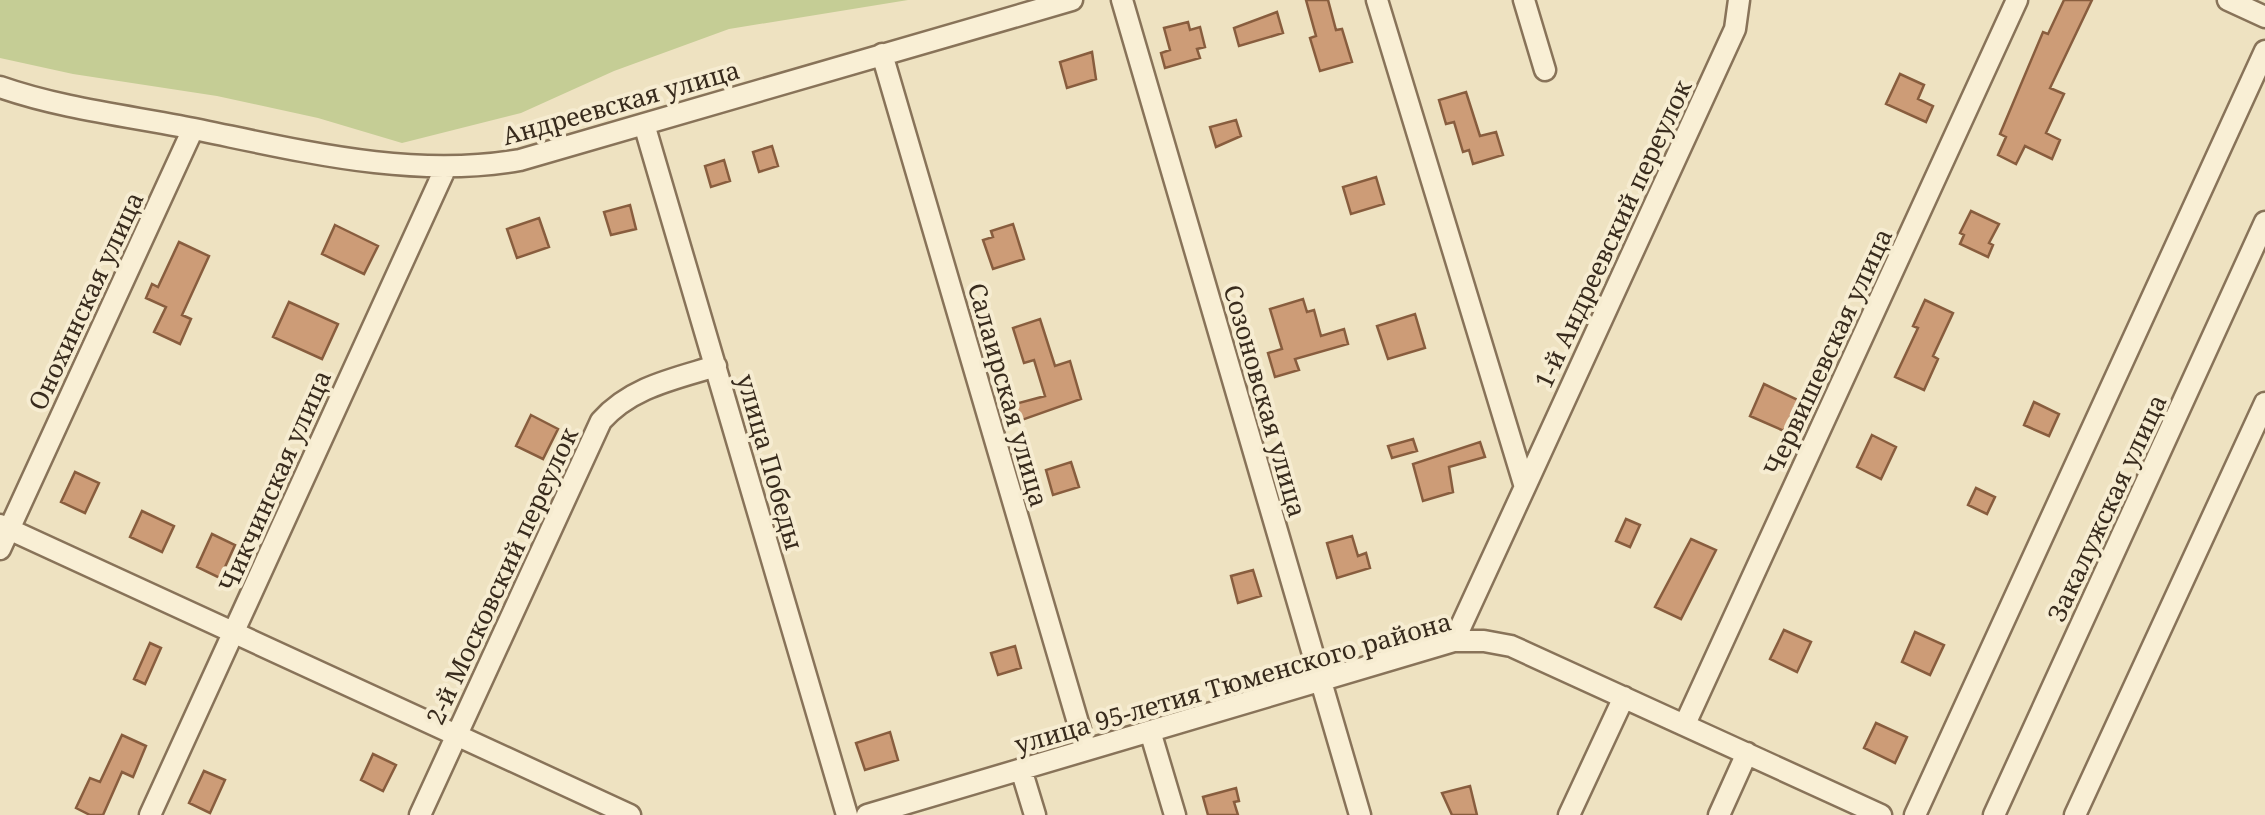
<svg xmlns="http://www.w3.org/2000/svg" width="2265" height="815" viewBox="0 0 2265 815" font-family="'Noto Serif',serif">
  <rect width="100%" height="100%" fill="#eee2c1"/>
  <path fill="#c5cd95" d="M0,0H908L729,29L614,71L521,113L402,143L318,118L217,96L73,74L0,58Z"/>
  <path fill="#cd9c77" stroke="#885d3e" stroke-width="2.5" d="M1306,0H1328L1336,30L1342,29L1352,62L1320,71L1310,38L1316,36Z
    M2064,0H2092L2050,88L2064,94L2046,133L2060,140L2052,159L2025,146L2016,164L1998,155L2006,137L2000,134L2043,32L2048,34Z
    M1277,12L1283,33L1239,46L1234,28Z
    M1188,22L1190,30L1200,27L1205,47L1197,49L1200,58L1165,68L1161,53L1170,50L1164,28Z
    M1092,52L1096,79L1067,88L1060,62Z
    M1900,74L1924,85L1918,99L1933,106L1926,122L1886,104Z
    M1466,92L1480,136L1496,132L1503,155L1473,164L1469,150L1463,152L1454,122L1446,124L1439,100Z
    M1236,120L1241,136L1216,147L1210,127Z
    M772,146L778,166L759,172L753,152Z
    M724,160L730,181L711,187L705,166Z
    M1376,177L1384,204L1351,214L1343,187Z
    M630,205L636,229L611,235L604,212Z
    M1971,211L1999,224L1989,243L1993,245L1988,257L1960,244L1964,235L1960,233Z
    M539,218L549,247L517,258L507,229Z
    M1013,224L1024,259L993,269L983,240L993,237L991,231Z
    M335,225L378,246L364,274L322,254Z
    M179,242L209,256L182,315L191,319L180,344L154,332L166,307L146,298L152,284L158,287Z
    M1303,299L1307,312L1314,310L1321,336L1344,329L1348,344L1295,359L1299,370L1275,377L1268,353L1282,349L1270,309Z
    M1925,300L1953,313L1933,356L1938,359L1924,390L1895,377L1918,328L1913,326Z
    M289,302L338,324L322,359L273,337Z
    M1415,314L1425,348L1388,359L1377,326Z
    M1040,319L1055,366L1070,361L1081,399L1016,422L1011,405L1045,396L1034,360L1024,363L1013,328Z
    M1764,384L1798,400L1784,431L1750,416Z
    M2034,402L2059,414L2049,436L2024,425Z
    M531,415L558,429L543,459L516,446Z
    M1872,435L1896,447L1881,479L1857,467Z
    M1413,439L1417,451L1392,458L1388,446Z
    M1480,442L1485,457L1449,467L1453,492L1423,501L1413,464Z
    M1071,462L1079,487L1053,495L1046,470Z
    M75,472L99,483L85,513L61,502Z
    M1976,488L1995,497L1987,514L1968,505Z
    M142,511L174,526L162,552L130,537Z
    M1626,519L1640,525L1630,547L1616,541Z
    M212,534L235,545L220,578L197,567Z
    M1352,536L1358,556L1366,553L1370,568L1337,578L1327,543Z
    M1691,539L1716,550L1681,619L1655,607Z
    M1253,570L1261,596L1238,603L1231,576Z
    M1784,630L1811,642L1797,672L1770,659Z
    M1915,632L1944,645L1930,675L1902,662Z
    M150,643L161,648L145,684L134,679Z
    M1015,646L1021,668L998,675L991,653Z
    M1876,723L1907,737L1895,763L1864,748Z
    M890,732L898,760L865,770L856,743Z
    M122,735L146,746L133,777L122,772L103,815H90L76,808L90,778L100,782Z
    M373,754L396,765L383,791L361,780Z
    M204,771L225,780L210,813L189,803Z
    M1470,786L1477,815H1452L1442,793Z
    M1236,788L1239,801L1234,802L1238,815H1208L1203,797Z"/>
  <g fill="none" stroke-linecap="round" stroke-linejoin="round">
    <g stroke="#887359" stroke-width="25">
      <path id="minor" d="M1122,0L1360,815
        M1377,0L1525,487L1454,641
        M1524,0L1545,70
        M2228,0L2265,17
        M882,54L1086,750
        M0,87C57,107 120,115 179,126C291,148 406,180 520,160L1072,0
        M644,124L847,815
        M1525,487L1735,29L1739,0
        M0,525L630,815
        M0,549L193,129
        M1685,724L2017,0
        M1150,731L1175,815
        M1021,769L1035,815
        M150,815L446,167
        M420,815L601,421C631,387 674,379 716,366
        M867,815L1454,641H1484L1511,646L1881,815
        M1569,815L1624,697
        M1719,815L1747,753
        M1915,815L2265,51
        M1994,815L2265,222
        M2075,815L2265,403"/>
    </g>
    <use href="#minor" stroke="#f9efd5" stroke-width="20"/>
  </g>
  <g text-anchor="middle" stroke-width="8" stroke-linejoin="round" paint-order="stroke">
    <g font-size="25" fill="#382b1d" stroke="#f6ecd1">
      <text transform="translate(621 103) rotate(-16)" y="9">Андреевская улица</text>
      <text transform="translate(1613 234) rotate(-65)" y="9">1-й Андреевский переулок</text>
      <text transform="translate(86 301) rotate(-65)" y="9">Онохинская улица</text>
      <text transform="translate(1828 352) rotate(-65)" y="9">Червишевская улица</text>
      <text transform="translate(1008 395) rotate(74)" y="9">Салаирская улица</text>
      <text transform="translate(1265 401) rotate(74)" y="9">Созоновская улица</text>
      <text transform="translate(770 462) rotate(74)" y="9">улица Победы</text>
      <text transform="translate(275 481) rotate(-66)" y="9">Чикчинская улица</text>
      <text transform="translate(2107 508) rotate(-65)" y="9">Закалужская улица</text>
      <text transform="translate(502 576) rotate(-65)" y="9">2-й Московский переулок</text>
      <text transform="translate(1233 683) rotate(-16)" y="9">улица 95-летия Тюменского района</text>
    </g>
  </g>
</svg>
